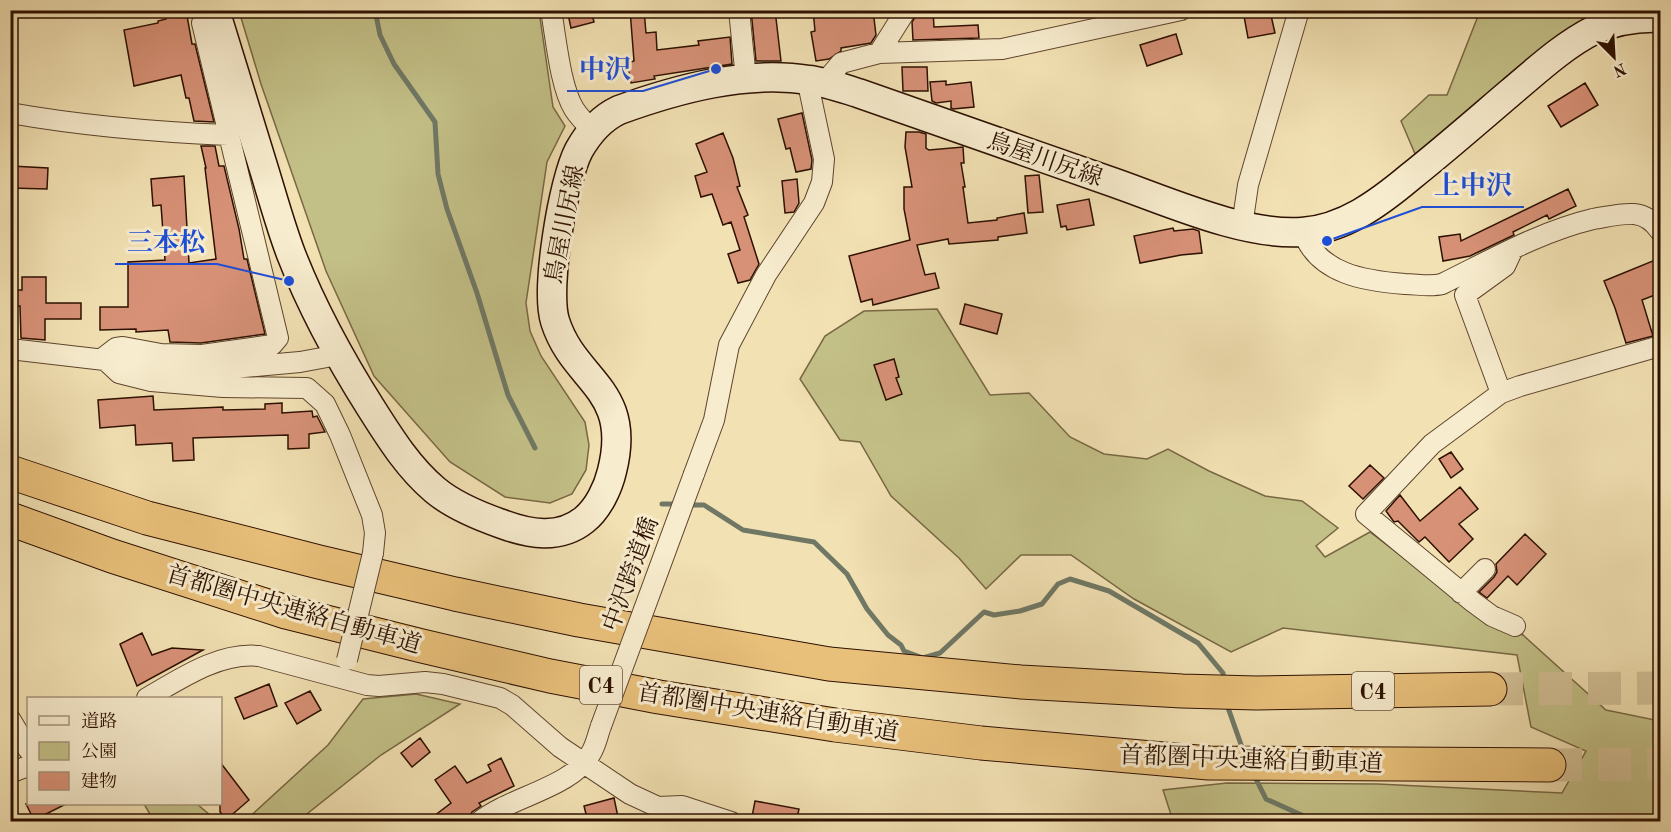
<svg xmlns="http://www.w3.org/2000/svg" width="1671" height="832" viewBox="0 0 1671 832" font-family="'Old Standard TT','Noto Serif JP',serif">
  <rect width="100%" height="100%" fill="#f2e1b3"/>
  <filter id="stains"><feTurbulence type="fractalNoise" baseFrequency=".00333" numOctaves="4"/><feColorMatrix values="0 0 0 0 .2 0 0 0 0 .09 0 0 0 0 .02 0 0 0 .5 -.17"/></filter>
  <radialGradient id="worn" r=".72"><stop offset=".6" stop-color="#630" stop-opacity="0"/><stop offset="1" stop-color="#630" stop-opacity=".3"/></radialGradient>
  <path fill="#c3c087" stroke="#786844" stroke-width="1.5" d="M239,11H539L553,107L565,126L547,162L526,303L530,331L541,356L585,422L589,445L586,470L572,494L550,503L505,497L450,462L374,376L326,271L261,84Z
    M1480,11H1611L1416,156L1401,121L1429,95H1447Z
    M937,309L990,395L1029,393L1070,437L1104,454L1147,459L1168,449L1209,471L1265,496L1302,501L1338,528L1316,546L1325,557L1370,532L1490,624L1523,635L1606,710L1660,721V821H1173L1163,790L1227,783L1378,784L1562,793L1586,751L1531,727L1517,655L1283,628L1231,652L1134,599L1071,555H1021L986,589L959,558L891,496L860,442L840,440L800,379L825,336L864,311Z
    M416,694L460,704L381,755L298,821H245L328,745L363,699Z
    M144,804H197L217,821H154Z"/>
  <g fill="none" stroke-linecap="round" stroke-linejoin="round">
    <path stroke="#707865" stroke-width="5" d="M375,10L380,35L394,64L435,122L438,174L447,209L477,293L508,395L535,448
      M662,504H678
      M687,505H704L743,530L814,542L847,574L867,609L888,635L901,645L904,651L923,658L940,653L984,612L994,615L1020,611L1042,604L1058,584L1070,579L1109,591L1198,643L1223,673L1224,681
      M1226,702L1244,753
      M1254,775L1266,799L1317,822"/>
  </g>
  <path fill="#d79177" stroke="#2d1000" stroke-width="1.5" d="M165,10H186L192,44H195L214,122L194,121L189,98H186L181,75L134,86L124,30L158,23V21L166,19Z
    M582,10H591L594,22L571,28L568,14Z
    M630,10H644L646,33L656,32L657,50L699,45L698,41L730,37L732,64L654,76L655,79L631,83L627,63L634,61Z
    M751,10H775L781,61H756Z
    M813,10H873L876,35L871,43L841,48V51L829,59L816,61L811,32L815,31Z
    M933,11L934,27L978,25L979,38L913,40L912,22L918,12Z
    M1270,11L1275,33L1248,38L1244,16Z
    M1176,34L1182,54L1147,66L1140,45Z
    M902,67H927L928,91H903Z
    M946,81V85L971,82L974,107L953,109L951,108V101L936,103L932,101L930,82Z
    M1585,83L1598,105L1561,127L1548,106Z
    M802,113L812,160L811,169L796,172L790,148L786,149L778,119Z
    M906,132H919L926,134V148L929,150L963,147L964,163H961L965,187H963L968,223L997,220V218L1024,213L1027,233L998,237V240L949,244L948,239L917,245L925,275L935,273L939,288L873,305L872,299L861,302L849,256L910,240L904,209V187H912L905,147Z
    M723,133L733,158L740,186L737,187L748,215L744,217L759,264L750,280L738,283L728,254L740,250L731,222L723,225L712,194L701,197L695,176L707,172L696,144Z
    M201,146H215L219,166H224L239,229L244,259H247L265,334L201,343L170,342L168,330L136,332V329L100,330V307H128V262L165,260L161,205L153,206L151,179L184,176L189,263L216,259L205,168H206Z
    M11,166L48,168L47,189L10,188Z
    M1039,175L1043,212L1028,213L1025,176Z
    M797,179L799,203L794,212L785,213L782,181Z
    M1568,189L1576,206L1549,219L1547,215L1513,232L1514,235L1470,256L1443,261L1439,237L1460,234L1461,241Z
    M1089,199L1094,225L1067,230L1066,226L1061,227L1057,205Z
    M1173,228L1174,231L1193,229L1199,231L1202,253L1181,255L1140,263L1134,236Z
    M1660,258V293L1642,300L1653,336L1626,343L1615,308L1604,281Z
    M22,277H46V303H81V319H45V340L21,338L20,306H10V290H22Z
    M965,304L1002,314L997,334L960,324Z
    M894,359L899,377L896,378L902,394L886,400L874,365Z
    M153,396L154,410L223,407V410L265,409V404L282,403V413L312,411L313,417L317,416L325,432L309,434V448L288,449V435L193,438L194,460L173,461L172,443L136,445L135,425L100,428L98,400Z
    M1451,452L1463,469L1451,478L1439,459Z
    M1370,465L1384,478L1363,499L1349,486Z
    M1460,487L1478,509L1459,524L1473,539L1449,562L1425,537L1419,542L1398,521L1394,522L1386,511L1400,495L1420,521Z
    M1525,534L1546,554L1517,585L1508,576L1487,598L1479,592L1494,577L1497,572L1496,564Z
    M142,633L152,655L172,648L203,650L137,686L120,644Z
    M269,684L277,706L244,719L235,698Z
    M310,691L321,710L297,724L285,703Z
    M420,738L430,752L412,767L401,753Z
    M501,758L514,786L479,803L481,806L472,812L467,822H426L451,803L435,780L455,766L467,783L491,771L488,765Z
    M220,762L249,800L227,819L220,812Z
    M614,798L618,817L600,822H588L584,806Z
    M755,801L799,809L796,822H751Z
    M26,804H66L34,820Z"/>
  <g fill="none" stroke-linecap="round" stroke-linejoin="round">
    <path stroke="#d4c298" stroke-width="33" stroke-dasharray="33 16" stroke-linecap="butt" d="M1490,689L1660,688
      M1549,765L1660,764"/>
    <g stroke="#5e442d" stroke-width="22">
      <path id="street" d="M551,10C556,38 560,86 574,109C579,117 586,124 593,131
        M739,10L746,79
        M879,53L906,10
        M824,83L841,63L879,53L1002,49L1181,10
        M10,113C83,126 155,132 228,135
        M1242,226L1248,185L1299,10
        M1303,232C1318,274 1365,281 1405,284C1417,284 1430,287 1442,284C1491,260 1539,232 1593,219C1606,217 1621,213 1634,214C1645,215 1654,222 1660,231
        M10,349L199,371L300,362L338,355
        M103,358L116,348L123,347L161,354L202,355L272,345L278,338L202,23L206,14L213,10
        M103,358L119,373L151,381L223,387L307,388L325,404L340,435L372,515L375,533L373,553
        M1501,393L1465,295L1505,266L1512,251
        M694,474L714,420L729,345L766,275L814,203L822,182L824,159L807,79
        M1461,593L1485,569
        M1515,626L1492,616L1473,602L1366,514L1432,444L1501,393L1520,386L1660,346
        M147,698C180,679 219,652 259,656L367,685L379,686L425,682L443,684L500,698L512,705L560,747L630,794L658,807L682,806L731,822
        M10,719L28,749
        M10,773L28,766
        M479,822C511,796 572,788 591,753C596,745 598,734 601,726"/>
    </g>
    <g stroke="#2d1000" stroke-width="31">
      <path id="secondary" d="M215,10C231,62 247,114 263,166C272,195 280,225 291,254C312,308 340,359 371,408C390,438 408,467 435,490C454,506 479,516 502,524C529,534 559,540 584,520C598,509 608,488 612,471C633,388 574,382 555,321C545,289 563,180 579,150C588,134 602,118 619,110C677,89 746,70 809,80C825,82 842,88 858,93C943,123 1029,153 1115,183C1169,202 1245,236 1302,232C1344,229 1379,203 1410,177C1444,150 1477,121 1511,92C1536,71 1564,45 1594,30C1615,21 1638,17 1660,18"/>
    </g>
    <g stroke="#2d1000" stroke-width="35">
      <path id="highway" d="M10,472L147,518L319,562L455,594L579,620L829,664L1021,682L1182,691L1256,693L1490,689
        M10,519L112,556L286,612L422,646L550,676L659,697L835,725L981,743L1209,763L1549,765"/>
    </g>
    <use href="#street" stroke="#f7ecce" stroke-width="20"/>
    <use href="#secondary" stroke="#f7ecce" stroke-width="28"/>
    <use href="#highway" stroke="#e9c07a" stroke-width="33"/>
    <g stroke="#5e442d" stroke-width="22" stroke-linecap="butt">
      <path id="street-bridge" d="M347,660L373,553
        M601,726L694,474"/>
    </g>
    <use href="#street-bridge" stroke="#f7ecce" stroke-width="20"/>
  </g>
  <g text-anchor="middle" stroke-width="6" stroke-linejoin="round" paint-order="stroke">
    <g fill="#f7ecce" stroke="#6a523e" stroke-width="1.5">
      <rect x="580" y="666" width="42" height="38" rx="4.5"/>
      <rect x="1352" y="672" width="42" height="38" rx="4.5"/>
    </g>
    <g font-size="22" font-weight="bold" fill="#2d1000">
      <text x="601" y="693">C4</text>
      <text x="1373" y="699">C4</text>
    </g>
    <g font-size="24" fill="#2d1000" stroke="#f7ecce">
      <text transform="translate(1045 159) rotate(19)" y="8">鳥屋川尻線</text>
      <text transform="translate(564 224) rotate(-79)" y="8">鳥屋川尻線</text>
      <text transform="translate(630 574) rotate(-70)" y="8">中沢跨道橋</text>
      <text transform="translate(294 609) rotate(16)" y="8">首都圏中央連絡自動車道</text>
      <text transform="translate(768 712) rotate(9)" y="8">首都圏中央連絡自動車道</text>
      <text transform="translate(1251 759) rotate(2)" y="8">首都圏中央連絡自動車道</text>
    </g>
  </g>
  <path fill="none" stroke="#1d4ed8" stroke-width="2" d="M716 69L643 91H567M1327 241L1422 207H1524M289 281L217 264H115"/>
  <g fill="#1d4ed8" stroke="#f7ecce" stroke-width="2">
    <circle cx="716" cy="69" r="6"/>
    <circle cx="1327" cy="241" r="6"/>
    <circle cx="289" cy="281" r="6"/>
  </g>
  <g font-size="26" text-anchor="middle" font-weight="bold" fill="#1d4ed8" stroke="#f7ecce" stroke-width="6" stroke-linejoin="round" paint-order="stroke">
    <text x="605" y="78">中沢</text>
    <text x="1473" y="194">上中沢</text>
    <text x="166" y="251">三本松</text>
  </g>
  <rect width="1671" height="832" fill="none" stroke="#f2e1b3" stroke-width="36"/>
  <rect x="12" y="12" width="1647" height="808" fill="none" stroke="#2d1000" stroke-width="3"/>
  <rect x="18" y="18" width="1635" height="796" fill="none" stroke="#2d1000" stroke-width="1.5"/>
  <rect x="27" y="697" width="195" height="108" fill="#f7ecce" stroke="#a6947c" stroke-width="1.5"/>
  <rect x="39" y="716" width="30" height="9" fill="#f7ecce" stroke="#a6947c" stroke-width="1.5"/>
  <text x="81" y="727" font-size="18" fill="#2d1000">道路</text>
  <rect x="39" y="742" width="30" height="18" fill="#c3c087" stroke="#a6947c" stroke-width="1.5"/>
  <text x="81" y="757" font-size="18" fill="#2d1000">公園</text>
  <rect x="39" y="772" width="30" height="18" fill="#d79177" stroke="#a6947c" stroke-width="1.5"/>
  <text x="81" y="787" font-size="18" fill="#2d1000">建物</text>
  <g transform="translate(1614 57) rotate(156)" stroke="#f7ecce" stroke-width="4.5" paint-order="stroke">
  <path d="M0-4.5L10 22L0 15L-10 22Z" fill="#2d1000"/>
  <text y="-9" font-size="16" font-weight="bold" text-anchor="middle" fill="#2d1000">N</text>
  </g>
  <rect width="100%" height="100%" filter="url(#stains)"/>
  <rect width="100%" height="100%" fill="url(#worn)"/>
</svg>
